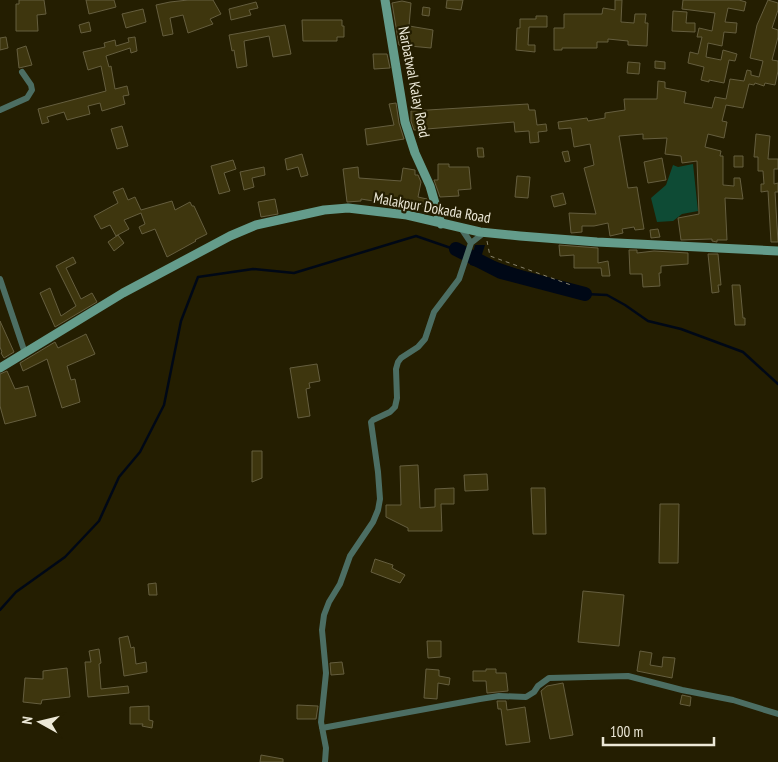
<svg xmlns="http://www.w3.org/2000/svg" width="778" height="762" viewBox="0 0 778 762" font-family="'PT Sans Narrow',sans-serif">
  <rect width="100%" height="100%" fill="#241e01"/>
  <path fill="#0e4b35" d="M693,164L698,211L682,214L673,221L657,222L651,198L666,185L673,165L678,167Z"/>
  <path fill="#000816" d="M475,245H485L478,267L470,265Z"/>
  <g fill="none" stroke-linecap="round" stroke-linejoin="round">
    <path stroke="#000816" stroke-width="2.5" d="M479,257L585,294L607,295L625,305L648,321L681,329L743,352L778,384
      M0,610L16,592L65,557L99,521L119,477L140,452L164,405L181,321L198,277L253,269L294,273L416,236L474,256"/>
    <path stroke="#000816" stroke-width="14" d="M456,249L501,272L585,294"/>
  </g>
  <path fill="#3e360e" stroke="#655e3f" d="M19,0H44L46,14L37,15L38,31H16V4H19Z
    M86,0H114L116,7L89,14Z
    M188,0H213L221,14L210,19L213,24L188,33L183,15L170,18L173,34L163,36L156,5L170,2Z
    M447,0H463L461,10L446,8Z
    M615,0H622L621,22L634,23L635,14H646L645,23H648L647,46L628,45V41L608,39V42H597V48H562V50H554V28H564V14H602L603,8L615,10Z
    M683,0H739L746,2L744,11L728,8L725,22L737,23L736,33L724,32L722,46L708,43L706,57L721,60L723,50L737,54L735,61L729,60L724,83L709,80V82L701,80L704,67L688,63L690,52L698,54L702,37H697L699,28L712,31L715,13L682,9Z
    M768,0L778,3V10L772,28L778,30V37L772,60L778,61V71L775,85L765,83L764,86L755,83L754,85L749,84L743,108L726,105L722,121L727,122L724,138L708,134L705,147L721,151L720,156H723V185L734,186V178H740L743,199L725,198L727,240H717V242L712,241V239L681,240L678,218L699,214L697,161L682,163L681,156L665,154L667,138L643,139V134L619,136L628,188L637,187L644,229L635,230L634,227L622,229L623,233L610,236L608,223L594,226H582V232L571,233L569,213L596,214L584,168L594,165L590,144L574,147L571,128L559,129L558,122L587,118L588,121L605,118V113L625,110L624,99H657L658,81L665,82V88L686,92L684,103L712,108L715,97L726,99L730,79L744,81L747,70L751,71V75L759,77L763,61L750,58L757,25Z
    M402,1L411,3L409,26L433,30L431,48L399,45L392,3Z
    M256,2L258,8L249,10L251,15L231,20L229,9Z
    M423,7L430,8L429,16L422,15Z
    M143,9L146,22L126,28L122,14Z
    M673,11L687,12L686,23H695V32L672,31Z
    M536,16H547V27H529L528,45H535V52L516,50L517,28H520V19H536Z
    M302,20H342V26H344V37H337V41H303Z
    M89,22L91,31L81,33L79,25Z
    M285,25L291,54L273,57L269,36L244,41L247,66L237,68L234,50L232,51L229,35Z
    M6,37L8,48L0,50V38Z
    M135,37L137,51L131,53L130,48L106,56L109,67L111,66L115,89L127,86L129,95L123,96L125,104L102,111L100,103L88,106L90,114L67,120L64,112L47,117L49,122L42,124L38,109L106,91L101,66L88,70L83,52L105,47L104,43L115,40L116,46L129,42L128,38Z
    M26,46L32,65L19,68L17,49Z
    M373,54H387L390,68L374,69Z
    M655,61L665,62V69L655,68Z
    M628,62L640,63L639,74L627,73Z
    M396,103L399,123L404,139L367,145L365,129L394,125L389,104Z
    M528,104L529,110H535L537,125L546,124L547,131L538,132L539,142L530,143L529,131L515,132L514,122L414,130L411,121V111Z
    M122,126L128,146L117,149L111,129Z
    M756,134L770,136L768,159H778V169H774V184L778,183V192H775L778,242H771L768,191L761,192V184H764L763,171H758V157H754Z
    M477,148H483L484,157H478Z
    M568,151L570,161L565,162L562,152Z
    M302,154L308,175L301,177L298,167L287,170L285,159Z
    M734,156H743V167H734Z
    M662,158L666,180L648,183L644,162Z
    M233,160L236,169L224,173L230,191L219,194L211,166Z
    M438,164H449V167H469L471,189L458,190L459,196L440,197L434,180H438Z
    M264,167L265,175L252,178L254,187L244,190L240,172Z
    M358,167L359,178L401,181L403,168L415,170V175H418L421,182L418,197L427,199V207L417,205V208L361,199V201L347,202L343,169Z
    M517,176L530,177L528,198L515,197Z
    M123,188L128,200L135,197L141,210L172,201L175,210L190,202L192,206H194L207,234L195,240L196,241L167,257L155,229L142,234L139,227L145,224L141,213L124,220L129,229L116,236L110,225L101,229L94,216L118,203L113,192Z
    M563,193L566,204L554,207L551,196Z
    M275,199L278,214L261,217L258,202Z
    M658,229L660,237L651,238L650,230Z
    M118,235L124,243L114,251L108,242Z
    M559,245L598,248V263L608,261L610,276H602L601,268H574V255L560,256Z
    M629,250H637V253L654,251L688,253V264L661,266V273H659L660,286L643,287L642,274H630Z
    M708,254H718L721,285H718L719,292L712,293Z
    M73,257L76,263L66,268L81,299L92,293L97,302L55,327L40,293L50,288L61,316L76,306L56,266Z
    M732,285H740L743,318H745V325H735Z
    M0,321L14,352L4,358L1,353L2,352L0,347Z
    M86,334L95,354L67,366L71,380L75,379L80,402L62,408L47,359L23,371L20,363L55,342L58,348Z
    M317,364L320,381L309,383L310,388L306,389L310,416L298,418L290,368Z
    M7,371L15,389L28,386L36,416L5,424L0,406V374Z
    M252,451H262V478L252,482Z
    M418,465L420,508L435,507V489L454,488V504H441L442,531H408V528L386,517V505H401L400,466Z
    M487,474L488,490L465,491L464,475Z
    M531,488H545L546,534H533Z
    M660,504H679L678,563H659Z
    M375,559L393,565L392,568L405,575L400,583L371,572Z
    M156,583L157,595H149L148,584Z
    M583,591L624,595L619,646L578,642Z
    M128,636L131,648L134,647L136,664L146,662L147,672L124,676L119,638Z
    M427,641H441V657L428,658Z
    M99,649L101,663L99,664L101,689L128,686L129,693L88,697L85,662H91L89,651Z
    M640,651L652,653L650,665L662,667L663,657L675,658L672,678L637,671Z
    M342,662L344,674L331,675L330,663Z
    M67,668L70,697L42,700L41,704L23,702L25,678L43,679V671Z
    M426,669L439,670V676L450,678L449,685L438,683L437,699L424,698Z
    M486,669H496V673H506L508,691L487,693L486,681H473V671H486Z
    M563,683L573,735L550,739L541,691L547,686Z
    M682,695L691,697L690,706L680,704Z
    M497,701H506L507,710L525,707L530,742L506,745L501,709H498Z
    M297,705L318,706L316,719H297Z
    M149,706V720L153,721L152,728L142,726L143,724H130V707Z
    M261,755L283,759V762H260Z"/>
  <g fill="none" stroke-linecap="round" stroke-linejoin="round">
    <path stroke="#87826b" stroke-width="1" stroke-dasharray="4 4" stroke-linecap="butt" d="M487,241L490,256L571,285"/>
    <path stroke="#4c6e63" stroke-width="6" d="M0,110L27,98L32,90L31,85L22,72
      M461,228L471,243
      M0,279L25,353
      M322,728L480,699L499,696L526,697L534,692L538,686L549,678L628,676L682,690L733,700L778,714
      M325,762L326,748L321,722L326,673L322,630L324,615L329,602L340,584L350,556L373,522L378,510L380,499L378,472L371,422L373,420L390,412L395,407L397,398L396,369L398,362L401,358L418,347L425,339L434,312L459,279L471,243L485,232"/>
    <path stroke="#649c8b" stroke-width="9" d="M385,0L405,122L415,153L430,186L441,224
      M0,368L123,293L230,236L256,225L324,210L348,208L407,215L480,232L520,236L597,242L778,251"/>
  </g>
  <g text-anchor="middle" stroke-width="4.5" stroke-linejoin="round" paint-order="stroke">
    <g font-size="15" fill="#ece8d7" stroke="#241e01">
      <text transform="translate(414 82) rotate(79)" y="5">Narbatwal Kalay Road</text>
      <text transform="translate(432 208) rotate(10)" y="5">Malakpur Dokada Road</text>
    </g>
  </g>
  <g transform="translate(40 722) rotate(278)" stroke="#241e01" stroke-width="4" paint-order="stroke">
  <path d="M0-4L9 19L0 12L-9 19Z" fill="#ece8d7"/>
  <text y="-8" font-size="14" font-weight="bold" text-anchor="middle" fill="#ece8d7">N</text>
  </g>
  <path d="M603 737v8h111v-8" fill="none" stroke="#ece8d7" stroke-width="2.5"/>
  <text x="610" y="737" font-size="15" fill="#ece8d7" stroke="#241e01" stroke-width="4" paint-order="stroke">100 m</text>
</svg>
